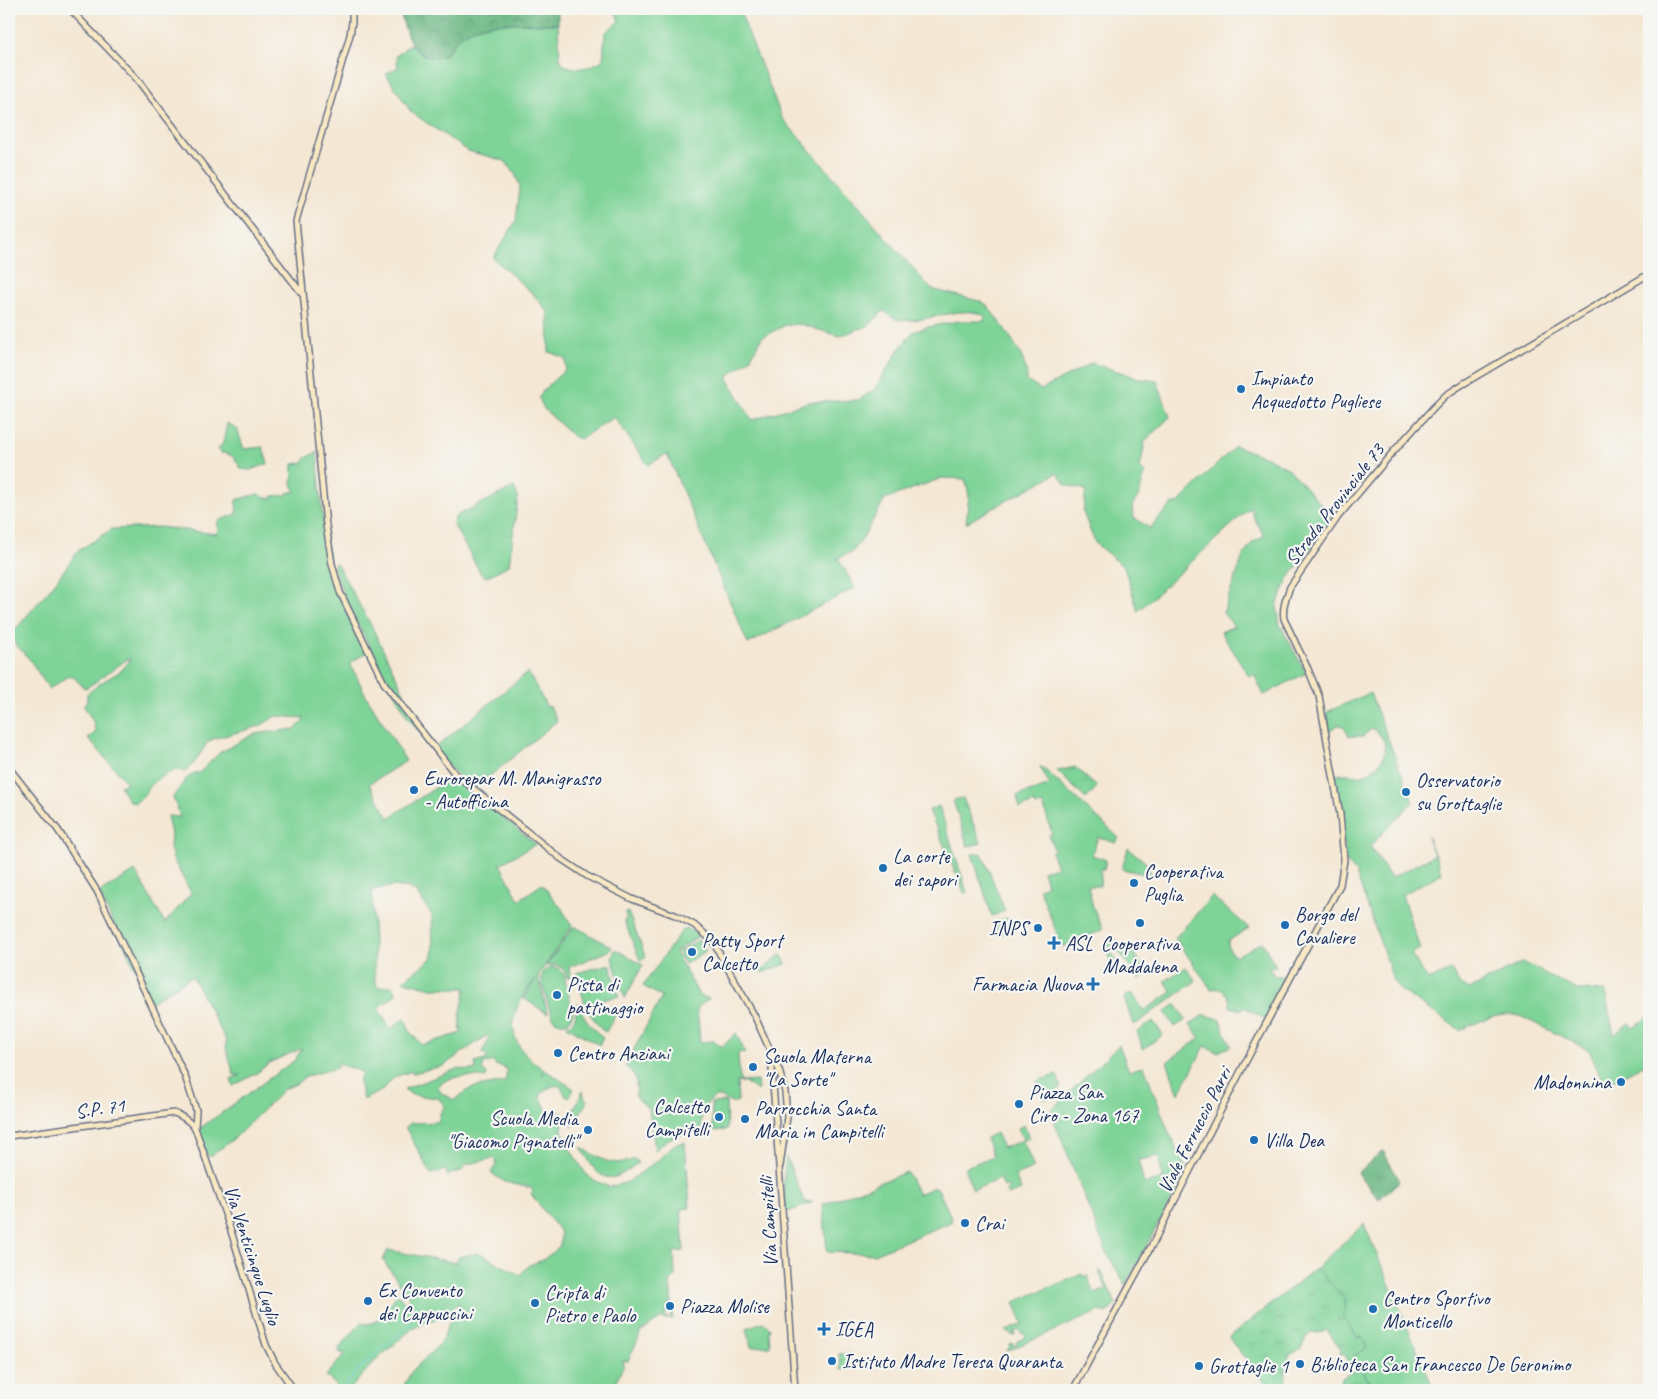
<svg xmlns="http://www.w3.org/2000/svg" width="1658" height="1399" viewBox="0 0 1658 1399" font-family="Caveat,sans-serif">
  <defs>
    <pattern id="forest-crowns" width="20" height="18" patternUnits="userSpaceOnUse" patternTransform="scale(1.25)"><rect width="20" height="18" fill="#66b580"/><path d="M2 6a3 3 0 1 1 6 0M12 15a3 3 0 1 1 6 0" fill="none" stroke="#53946c"/></pattern>
    <pattern id="park-tufts" width="24" height="20" patternUnits="userSpaceOnUse" patternTransform="scale(1.25)"><rect width="24" height="20" fill="#7ed397"/><path d="M3 7l-1-3M5 7V3M7 7l1-3M15 17l-1-3M17 17v-4M19 17l1-3" fill="none" stroke="#6cb585"/></pattern>
  </defs>
  <rect width="100%" height="100%" fill="#f6f6f2"/>
  <filter id="ink" filterUnits="userSpaceOnUse"><feTurbulence type="fractalNoise" baseFrequency=".02" numOctaves="2"/><feDisplacementMap in="SourceGraphic" scale="10" xChannelSelector="R" yChannelSelector="G"/><feConvolveMatrix kernelMatrix="1 2 1 2 8 2 1 2 1" color-interpolation-filters="sRGB"/></filter>
  <filter id="wash" filterUnits="userSpaceOnUse"><feTurbulence type="fractalNoise" baseFrequency=".0096" numOctaves="4" result="noise"/><feDisplacementMap in="SourceGraphic" scale="20" xChannelSelector="R" yChannelSelector="G"/><feGaussianBlur stdDeviation="1.12" result="paint"/><feColorMatrix in="noise" values="0 0 0 0 0 0 0 0 0 0 0 0 0 0 0 0 0 1.4 0 .05"/><feComposite in="paint" operator="in"/></filter>
  <g filter="url(#wash)">
    <rect width="100%" height="100%" fill="#f4e7d3"/>
    <path fill="#7ed397" stroke="#4c817a" fill-rule="evenodd" d="M614,9H739L782,118L931,289L979,301L987,305C1002,327 1028,354 1027,381L1041,390L1092,363L1142,379L1157,381L1170,417L1145,441L1140,468L1145,473L1139,495L1132,506L1133,517L1151,529V526L1172,504H1177L1235,446L1269,458L1289,469L1331,516L1330,522L1288,579L1277,605L1280,625L1306,673L1264,695L1254,674L1249,676L1221,632L1234,626L1223,613L1243,556L1253,542L1264,536L1251,512L1255,509H1249L1240,517L1138,611L1124,567L1096,544L1091,533L1083,512L1086,490L1066,485L1057,473L966,523L969,495L965,479L942,478L885,499L861,541L852,552L838,558L855,588L748,644L667,454L648,465L614,417L580,439L574,437L544,409L539,398L543,390L566,369L565,358L549,352L548,312L533,294L493,258L516,221L520,186L515,174L505,161L468,151L411,112L386,74L398,67L396,56L410,44L421,54L444,56C450,50 455,40 462,35C487,17 529,25 558,24L560,59L564,65C580,71 589,68 603,60L605,33L619,21ZM884,311C887,313 890,317 894,318C919,328 961,302 985,316L984,321H959L927,327L913,332L900,348L874,390L858,400L809,402L752,420L727,377L750,359L762,337L786,325L800,324L839,336L868,326Z
      M227,423L237,429L244,449L263,447L268,464L250,470L241,469C236,460 233,453 221,453L218,449L223,443Z
      M317,452C321,491 322,532 332,571C339,600 353,626 367,652L350,663L365,694L406,761L369,784L389,818L452,777L536,844L500,864L519,900L542,884L562,909L572,926L538,976L548,1014L523,998L537,977C532,984 525,991 521,999C504,1032 517,1051 544,1070L542,1075L545,1070L574,1089L569,1097L566,1096L560,1086C553,1084 543,1090 540,1097L548,1113H563L562,1131L565,1137L563,1138L588,1177L609,1187L628,1182L658,1160L673,1145L685,1142L690,1208L681,1209L684,1251L674,1252L675,1277L670,1282L673,1319H669L671,1317L669,1303L665,1317L668,1318V1319H662V1318L642,1331L628,1361H623L624,1365L612,1389L607,1390H401L412,1371L441,1343L452,1315L458,1310L460,1303L439,1317L413,1328L374,1362L349,1390H334L337,1386L326,1376L345,1354L339,1352L340,1347L361,1323C373,1326 379,1320 386,1311L384,1308L394,1300L393,1298L398,1294L404,1303L410,1300L407,1293L410,1291L409,1289L405,1291L383,1260L388,1250L456,1263L458,1257L479,1253L520,1275L529,1265L543,1260L560,1246L561,1233L531,1194L533,1191L531,1188L505,1182L491,1173L496,1165V1160L494,1158L464,1165V1170L447,1175L446,1170L431,1174L405,1127L411,1123L439,1122V1115L445,1106L438,1098L412,1095L404,1089L457,1069L476,1070L475,1063L487,1059V1055L482,1053L489,1039L486,1036L443,1066L413,1073L412,1071L394,1077L383,1090L363,1100L359,1081L362,1072L336,1063L337,1068L306,1076L296,1084L284,1089L237,1136L211,1156H207L199,1129L295,1060L302,1048L269,1063L257,1073L233,1086L231,1079L241,1075H234L226,1048V1040L192,976L151,1002L99,893L135,871L165,923L191,893L173,859L170,848L171,834L167,816L180,817L173,797L186,779L194,773H199L219,753L254,734L295,729L302,723L304,718L276,716L260,726L213,739L207,743L195,762L184,772L178,769C169,773 159,777 152,784C144,791 146,796 135,803L128,800L120,786L127,783L88,738L96,732L93,721L83,705L87,702V694L102,682L121,671L130,660L129,658L88,687L84,688L73,676H69L49,689L30,660L9,637L53,585L78,551L112,529L159,527L217,534L218,521L237,514L236,500L258,494L265,498H273V496L287,495V493L296,491L292,485L293,464L303,463L306,458ZM394,886L409,888L416,892L432,915L433,957L403,981L432,988H466L460,1016L461,1033L422,1045L410,1032L405,1018L390,1029L378,1008L397,994L392,986L378,987L375,981L372,890ZM493,1061L495,1065L504,1067L507,1071L505,1082L471,1088L454,1100L441,1093L438,1087C447,1074 473,1076 486,1078L487,1074L482,1070L484,1064Z
      M514,487L518,497L509,565L486,577L481,574L453,524L456,516Z
      M336,563L372,627L415,715L436,747L528,672L547,707L550,706L557,721L474,789L441,760L408,718L348,607L333,566Z
      M1370,693L1413,802L1370,846L1391,878L1434,855L1427,836L1442,873L1402,895L1420,949L1411,954L1428,980L1451,970L1460,985L1470,989L1523,962L1577,990L1605,991L1614,1035L1629,1023L1633,1028L1649,1017V1062L1604,1085L1589,1050L1520,1016C1499,1011 1479,1022 1460,1030L1401,991L1394,982L1356,873L1346,861L1335,775C1345,772 1353,776 1362,775C1375,773 1389,755 1384,742C1383,738 1378,733 1375,729H1371L1363,736H1349L1343,726L1338,725L1327,732V712Z
      M1040,767H1042L1119,838L1116,843L1098,837L1092,855L1106,860L1104,869H1101L1100,886H1088L1093,907L1103,930L1062,947L1039,888L1047,885L1043,871L1057,867L1051,852L1054,850L1049,835L1052,834L1043,804L1036,806L1034,803L1020,808L1017,796L1050,785Z
      M1128,848L1151,867L1150,875L1122,869Z
      M982,853L1005,911L992,916L972,854Z
      M1212,896L1249,928L1228,941C1228,947 1230,954 1236,956L1262,942L1276,966L1269,967L1274,976H1282L1285,982L1267,1020L1244,1007L1241,1010L1230,1007C1230,995 1224,987 1211,989L1175,938Z
      M628,912L646,958L640,960L624,920L627,919L625,913Z
      M574,926L612,947L609,951L569,967L571,977L567,978C564,966 557,963 546,966Z
      M687,928L699,936L675,952L699,995L709,999L697,1008L700,1042L714,1041L718,1045L723,1046L736,1033L745,1052L738,1053L740,1082L757,1081L758,1091L746,1083L737,1082L738,1101L731,1103L721,1097H715L702,1108L701,1132C677,1134 673,1134 655,1150L649,1110L635,1096C639,1084 635,1073 625,1066L662,997L643,986L682,930Z
      M1115,939L1124,950L1131,946H1133L1137,951L1134,953L1148,974L1139,980L1114,944L1108,948L1118,962L1112,966L1104,945Z
      M699,940L706,951L685,964L678,952Z
      M615,949L643,965L625,998L612,958Z
      M781,954L786,964L762,973V971Z
      M610,964L619,996L585,1004L576,973Z
      M550,967C557,967 560,968 564,975L573,1013L568,1023H561L555,1021C551,1015 540,982 542,975C543,971 546,969 550,967Z
      M1186,967L1196,981L1136,1024H1133L1124,998L1132,993L1144,1011L1172,992L1165,981Z
      M579,1004C582,1016 593,1030 603,1037L599,1045L567,1026C576,1021 577,1014 575,1005Z
      M1176,1004L1186,1020L1175,1027L1165,1012Z
      M606,1005L618,1010L606,1032L602,1030L587,1010Z
      M1204,1015L1217,1018L1220,1020L1231,1046L1218,1052L1205,1046L1179,1094L1167,1062L1200,1038L1190,1024Z
      M1153,1021L1163,1035L1143,1049L1137,1032Z
      M1119,1045L1129,1071L1144,1066L1167,1128L1187,1171L1125,1285L1106,1251L1050,1111ZM1158,1156L1163,1179L1144,1184L1138,1159L1140,1160Z
      M1057,1075L1061,1087L1047,1099H1043L1037,1081Z
      M583,1091L584,1097L588,1100L572,1127V1113Z
      M726,1102L727,1130L713,1131L711,1103Z
      M1024,1125L1029,1138L1023,1141L1034,1168L1015,1176L1021,1190L1008,1195L1006,1191L1008,1189L1007,1186L1004,1187L1000,1179L973,1190L964,1168L993,1156L986,1138L996,1133L1003,1148L1023,1140L1018,1128Z
      M581,1147C601,1159 611,1168 635,1159L638,1163C632,1167 625,1173 618,1176C598,1184 589,1160 581,1147Z
      M786,1157L804,1201L813,1202L788,1212L786,1211L783,1184Z
      M907,1172L918,1194L934,1187L938,1189L952,1219L951,1222L874,1254L827,1252L823,1204Z
      M1364,1224L1434,1390H1374L1354,1356L1361,1336L1358,1338L1344,1319L1346,1300L1316,1268Z
      M1101,1271L1116,1304C1111,1309 1108,1315 1100,1311L1007,1351V1350L1009,1348L1011,1344L1013,1343L1014,1346L1017,1345L1016,1342L1024,1338L1026,1336L1024,1333H1021L1019,1330L1014,1332L1015,1335L1013,1336L1006,1331L1023,1324L1014,1302L1082,1274L1084,1277L1087,1275L1093,1291L1097,1293L1107,1289L1099,1272Z
      M763,1322L770,1328L769,1331L770,1346L751,1347L747,1328Z
      M839,1354H850L851,1369L841,1370Z"/>
    <path fill="url(#forest-crowns)" stroke="#40726f" d="M399,9H558V24C529,25 487,17 462,35C455,40 449,50 444,56C411,64 406,32 399,9Z
      M1383,1151L1400,1181L1379,1199L1357,1173Z"/>
    <path fill="url(#park-tufts)" stroke="#4c817a" d="M1075,767L1097,787L1086,799L1057,771Z
      M963,798L981,843L968,847L953,800Z
      M939,806L967,892L964,893L929,810Z
      M1007,918L1014,928L1013,930L998,935L993,923Z
      M1316,1268L1346,1300L1344,1319L1358,1338L1362,1336L1367,1348L1354,1356L1374,1390H1340L1343,1388L1340,1384L1342,1378L1355,1370L1343,1353L1340,1355L1341,1350L1327,1330L1319,1333L1311,1332L1306,1338L1300,1350L1288,1356L1291,1361C1282,1370 1288,1380 1284,1390H1271L1231,1341L1230,1337L1233,1334Z"/>
    <g fill="none" stroke-linecap="round" stroke-linejoin="round">
      <path stroke="#67c3e5" stroke-width="1" d="M341,1390L361,1367L414,1321"/>
    </g>
  </g>
  <g filter="url(#ink)">
    <g fill="none" stroke-linecap="round" stroke-linejoin="round">
      <g stroke="#676f87" stroke-width="8">
        <path id="secondary" d="M70,9L136,78L303,295
          M352,9V22L350,35L296,221L326,525L332,564L340,592L384,683L455,774L560,858L587,876L632,899L675,915L694,925L712,940L755,1017L779,1070L785,1092L787,1117L780,1166
          M9,768L58,830L97,891L185,1076L196,1110L195,1128
          M771,1055L795,1390
          M9,1136L174,1113C183,1116 188,1120 195,1128L231,1231L266,1345L275,1363L294,1390
          M1073,1390L1153,1243L1244,1065L1340,885L1344,860L1340,815L1319,696L1308,669L1284,619C1282,607 1286,598 1290,587L1338,517L1393,452L1434,407L1446,395L1463,384L1649,274"/>
      </g>
      <use href="#secondary" stroke="#f8e8c3" stroke-width="5"/>
    </g>
  </g>
  <g fill="#1f6fb2" stroke="#f6f6f2" stroke-width="2">
    <circle cx="1241" cy="389" r="5"/>
    <circle cx="414" cy="790" r="5"/>
    <circle cx="1406" cy="792" r="5"/>
    <circle cx="883" cy="868" r="5"/>
    <circle cx="1134" cy="883" r="5"/>
    <circle cx="1140" cy="923" r="5"/>
    <circle cx="1285" cy="925" r="5"/>
    <circle cx="1038" cy="928" r="5"/>
    <path d="M1051.5 935.5h5v5h5v5h-5v5h-5v-5h-5v-5h5z"/>
    <circle cx="692" cy="952" r="5"/>
    <path d="M1090.5 976.5h5v5h5v5h-5v5h-5v-5h-5v-5h5z"/>
    <circle cx="557" cy="995" r="5"/>
    <circle cx="558" cy="1053" r="5"/>
    <circle cx="753" cy="1067" r="5"/>
    <circle cx="1621" cy="1082" r="5"/>
    <circle cx="1019" cy="1104" r="5"/>
    <circle cx="719" cy="1117" r="5"/>
    <circle cx="745" cy="1119" r="5"/>
    <circle cx="588" cy="1130" r="5"/>
    <circle cx="1254" cy="1140" r="5"/>
    <circle cx="965" cy="1223" r="5"/>
    <circle cx="368" cy="1301" r="5"/>
    <circle cx="535" cy="1303" r="5"/>
    <circle cx="670" cy="1306" r="5"/>
    <circle cx="1373" cy="1309" r="5"/>
    <path d="M821.5 1321.5h5v5h5v5h-5v5h-5v-5h-5v-5h5z"/>
    <circle cx="832" cy="1361" r="5"/>
    <circle cx="1300" cy="1364" r="5"/>
    <circle cx="1199" cy="1366" r="5"/>
  </g>
  <g text-anchor="middle" stroke-width="4.5" stroke-linejoin="round" paint-order="stroke">
    <g font-size="20" fill="#1b2f5e" stroke="#f6f6f2" text-anchor="start">
      <text x="1251" y="385">Impianto<tspan x="1251" dy="23">Acquedotto Pugliese</tspan></text>
      <text x="424" y="785">Eurorepar M. Manigrasso<tspan x="424" dy="23">- Autofficina</tspan></text>
      <text x="1416" y="787">Osservatorio<tspan x="1416" dy="23">su Grottaglie</tspan></text>
      <text x="893" y="863">La corte<tspan x="893" dy="23">dei sapori</tspan></text>
      <text x="1144" y="878">Cooperativa<tspan x="1144" dy="23">Puglia</tspan></text>
      <text x="1295" y="921">Borgo del<tspan x="1295" dy="23">Cavaliere</tspan></text>
      <text x="1028" y="935" text-anchor="end">INPS</text>
      <text x="702" y="947">Patty Sport<tspan x="702" dy="23">Calcetto</tspan></text>
      <text x="1065" y="950">ASL</text>
      <text x="1140" y="950" text-anchor="middle">Cooperativa<tspan x="1140" dy="23">Maddalena</tspan></text>
      <text x="567" y="991">Pista di<tspan x="567" dy="23">pattinaggio</tspan></text>
      <text x="1083" y="991" text-anchor="end">Farmacia Nuova</text>
      <text x="568" y="1060">Centro Anziani</text>
      <text x="763" y="1063">Scuola Materna<tspan x="763" dy="23">"La Sorte"</tspan></text>
      <text x="1611" y="1089" text-anchor="end">Madonnina</text>
      <text x="1029" y="1099">Piazza San<tspan x="1029" dy="23">Ciro - Zona 167</tspan></text>
      <text x="709" y="1113" text-anchor="end">Calcetto<tspan x="709" dy="23">Campitelli</tspan></text>
      <text x="755" y="1115">Parrocchia Santa<tspan x="755" dy="23">Maria in Campitelli</tspan></text>
      <text x="578" y="1125" text-anchor="end">Scuola Media<tspan x="578" dy="23">"Giacomo Pignatelli"</tspan></text>
      <text x="1264" y="1147">Villa Dea</text>
      <text x="975" y="1230">Crai</text>
      <text x="378" y="1297">Ex Convento<tspan x="378" dy="23">dei Cappuccini</tspan></text>
      <text x="545" y="1299">Cripta di<tspan x="545" dy="23">Pietro e Paolo</tspan></text>
      <text x="1383" y="1305">Centro Sportivo<tspan x="1383" dy="23">Monticello</tspan></text>
      <text x="680" y="1313">Piazza Molise</text>
      <text x="835" y="1336">IGEA</text>
      <text x="842" y="1368">Istituto Madre Teresa Quaranta</text>
      <text x="1310" y="1371">Biblioteca San Francesco De Geronimo</text>
      <text x="1209" y="1373">Grottaglie 1</text>
    </g>
    <g font-size="20" fill="#1b2f5e" stroke="#f6f6f2">
      <text transform="translate(1334 504) rotate(-52)" y="7">Strada Provinciale 73</text>
      <text transform="translate(100 1108) rotate(-8)" y="7">S.P. 71</text>
      <text transform="translate(1194 1130) rotate(-63)" y="7">Viale Ferruccio Parri</text>
      <text transform="translate(768 1222) rotate(-93)" y="7">Via Campitelli</text>
      <text transform="translate(253 1255) rotate(72)" y="7">Via Venticinque Luglio</text>
    </g>
  </g>
  <rect width="1658" height="1399" fill="none" stroke="#f6f6f2" stroke-width="30"/>
</svg>
